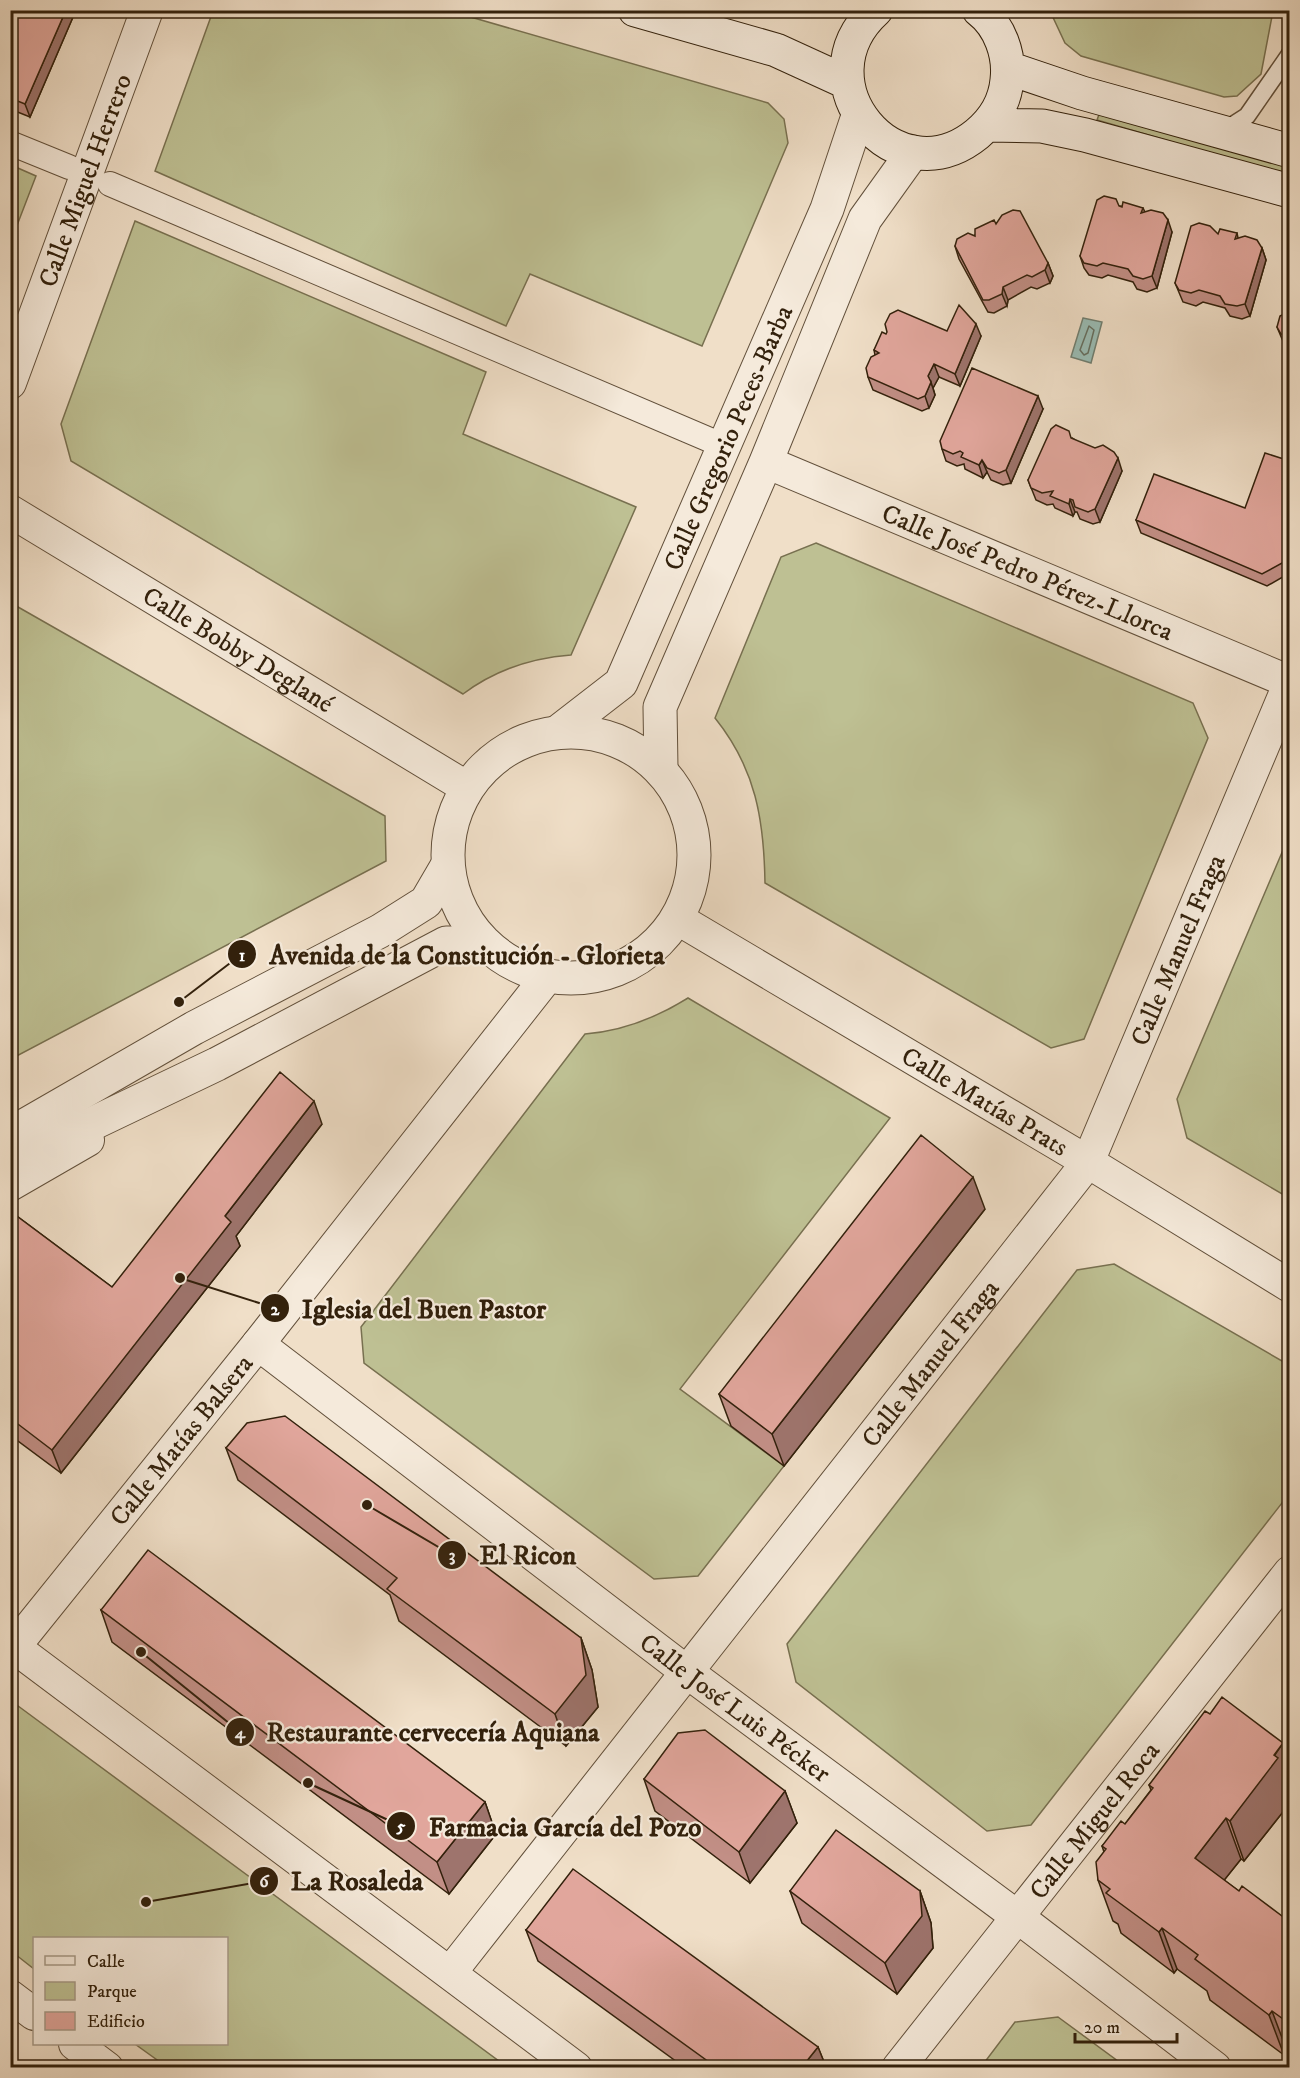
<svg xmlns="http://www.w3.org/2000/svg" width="1300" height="2078" viewBox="0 0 1300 2078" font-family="'IM FELL DW Pica',serif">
  <rect width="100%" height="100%" fill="#f0dfc8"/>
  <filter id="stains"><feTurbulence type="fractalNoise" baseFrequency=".00333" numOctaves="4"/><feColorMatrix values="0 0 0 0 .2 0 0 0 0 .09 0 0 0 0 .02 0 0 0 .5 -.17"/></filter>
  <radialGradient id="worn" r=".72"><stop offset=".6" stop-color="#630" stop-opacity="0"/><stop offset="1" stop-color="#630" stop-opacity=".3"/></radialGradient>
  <path fill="#bec093" stroke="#787050" stroke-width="1.5" d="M213,11H450L768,103L784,119L788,143L702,346L530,274L506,326L155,171Z
    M1050,11H1273L1261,74L1237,96L1224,97L1081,56L1065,43Z
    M1100,112L1289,166V176L1097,120Z
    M11,165L36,176L11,241Z
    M135,221L486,372L463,434L636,507L571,655C531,658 495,670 463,694L71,461L61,424Z
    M816,543L1193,703L1208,738L1084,1039L1051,1048L765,883C764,820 756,769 715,718L781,557Z
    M11,603L385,816L386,861L11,1059Z
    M1289,836V1198L1187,1138L1177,1099Z
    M688,998L890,1118L680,1389L784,1466L698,1576L654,1579L364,1363L361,1327L585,1034C623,1031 656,1018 688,998Z
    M1114,1264L1289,1365V1494L1031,1825L987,1831L796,1682L787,1644L1077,1270Z
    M10,1700L507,2067H167L135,2044H226V1938H34V1969L11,1951Z
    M1058,2017L1126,2067H981L1015,2022Z"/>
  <path fill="#9abdb5" stroke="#717f71" stroke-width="1.5" d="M1083,318L1102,322L1091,363L1071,357Z"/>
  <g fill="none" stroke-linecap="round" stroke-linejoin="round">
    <path stroke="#666f60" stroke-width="1.5" d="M1089,326L1094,330L1088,353L1084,355L1080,350Z"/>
    <g stroke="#62503b" stroke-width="19">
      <path id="service" d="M1222,132L1247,116L1290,54"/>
    </g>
    <g stroke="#62503b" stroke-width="26">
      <path id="pedestrian" d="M10,143L69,167
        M110,184L724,446"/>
    </g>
    <g stroke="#62503b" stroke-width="34">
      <g id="minor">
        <path id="s1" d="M10,383L147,10"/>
        <path id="s2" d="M766,462L1290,682"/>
        <path id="s3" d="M10,511L466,787"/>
        <path id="s4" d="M678,919L1088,1162L1290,1286"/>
        <path d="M10,1185L88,1140"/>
        <path id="s5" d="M258,1344L687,1672L1019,1918L1215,2068"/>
        <path d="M10,1644L576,2068"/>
        <path id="s6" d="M14,1647L258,1344L547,977"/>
        <path id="s7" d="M450,1973L1088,1162L1290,682"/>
        <path d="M10,1996L34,2014"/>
        <path d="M75,2044L107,2068"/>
        <path id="s8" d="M898,2068L1290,1572"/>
      </g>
    </g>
    <g stroke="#62503b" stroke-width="35">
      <g id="tertiary">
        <path id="s9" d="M559,731L621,683L827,209L858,116"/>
        <circle cx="571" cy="855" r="123"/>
        <path d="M661,768L660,707L766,462L865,219L913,152"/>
        <path d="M10,1134L194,1028L380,931L426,902L447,866"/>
        <path d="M10,1163L217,1064L446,943H483"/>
      </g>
    </g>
    <g stroke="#33210c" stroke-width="35">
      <path id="secondary" d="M635,10L776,50L846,82
        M876,10C797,82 896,200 977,134C994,120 1005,102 1007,80C1010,55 1000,26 979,10
        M1008,68L1082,93L1290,151
        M988,125L1042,126L1085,135L1290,191"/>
    </g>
    <use href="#service" stroke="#f5eadb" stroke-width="16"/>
    <use href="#pedestrian" stroke="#f5eadb" stroke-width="24"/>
    <use href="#minor" stroke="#f5eadb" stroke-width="32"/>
    <use href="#tertiary" stroke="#f5eadb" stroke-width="33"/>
    <use href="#secondary" stroke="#f5eadb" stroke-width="33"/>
  </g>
  <path fill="#c28f86" stroke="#33210c" stroke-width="1.5" d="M10,10H76L30,117L10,109Z
    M1119,206L1143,208L1145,212L1172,232L1157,288L1147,292L1137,289L1133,282L1108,275L1102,278L1089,275L1084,268L1080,256Z
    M996,224L1048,263L1053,276L1050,283L1037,289L1031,287L1008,300L1007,306L994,313L988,312L959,259L955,246Z
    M1237,233L1238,238L1262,248L1266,260L1250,316L1242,319L1230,316L1225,308L1203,302L1196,306L1183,302L1175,283L1218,234Z
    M1290,306V348L1285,346L1277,327L1288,312Z
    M947,331L981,336L960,386L939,377L933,388L935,395L929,408L922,411L873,390L868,377L875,355L874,350L886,334Z
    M1043,409L1011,483L1003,485L991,480L987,472L983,478L965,469L964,464L957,466L946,461L942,449Z
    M1072,438L1122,471L1100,522L1093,524L1080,519L1077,512H1075L1073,516L1055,508L1053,504L1047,505L1036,500L1028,480Z
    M1290,461V569L1288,574L1267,586L1141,533L1136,520L1245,508Z
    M322,1124L236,1236L240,1246L61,1473L10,1435V1211L112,1287Z
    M985,1209L784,1466L731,1426L719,1394Z
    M226,1448L581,1638L592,1670L598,1707L566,1746L399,1621L390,1595L238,1480Z
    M101,1610L485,1802L496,1834L449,1894L112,1642Z
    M1210,1714L1283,1743L1290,1762V1803L1244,1861L1241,1859L1224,1880L1239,1891L1290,1922V2053L1287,2051L1284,2055L1210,2000L1207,1991L1177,1969L1174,1973L1121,1933L1118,1924L1113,1921L1098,1880L1104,1852L1102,1846L1125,1824L1151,1790L1149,1785Z
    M644,1779L785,1791L797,1823L750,1883L655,1811Z
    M790,1891H920L931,1923L933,1948L897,1994L802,1923Z
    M526,1930L818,2047L826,2067H684L538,1961Z"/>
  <path fill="#9e746d" stroke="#33210c" stroke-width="1.5" d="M66,10H76L30,117L25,104Z
    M1168,220L1172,232L1157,288L1152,276Z
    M1262,248L1266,260L1250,316L1245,304Z
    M1048,263L1053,276L1050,283L1045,270Z
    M1003,287L1008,300L1007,306L1002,294Z
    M976,324L981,336L960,386L955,374Z
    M934,364L939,377L933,388L928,376Z
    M931,382L935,395L929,408L925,396Z
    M1038,396L1043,409L1011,483L1006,470Z
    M1118,458L1122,471L1100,522L1095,509Z
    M982,460L987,472L983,478L979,465Z
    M1070,499L1075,512L1073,516L1069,504Z
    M1290,543V569L1288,574L1284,562Z
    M314,1101L322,1124L236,1236L240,1246L61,1473L52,1450L225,1216Z
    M973,1177L985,1209L784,1466L772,1434Z
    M581,1638L592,1670L598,1707L566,1746L555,1714Z
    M1283,1743L1290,1762V1803L1244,1861L1230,1821Z
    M785,1791L797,1823L750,1883L739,1852Z
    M485,1802L496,1834L449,1894L437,1862Z
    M1226,1818L1241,1859L1210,1898L1195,1858Z
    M920,1891L931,1923L933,1948L897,1994L885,1963Z
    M1162,1928L1177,1969L1174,1973L1159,1932Z
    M1272,2011L1287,2051L1284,2055L1269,2015Z
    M818,2047L826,2067H802Z"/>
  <path fill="#e1a69c" stroke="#33210c" stroke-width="1.5" d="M10,10H66L25,104L10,98Z
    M1104,196L1116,199L1119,206L1122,207L1123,202L1143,208L1141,213L1151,210L1163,213L1168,220L1152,276L1143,279L1133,276L1128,269L1103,263L1097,266L1084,263L1080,256L1097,200Z
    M1013,210L1020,211L1048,263L1045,270L1032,277L1027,275L1003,287L1002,294L989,300H983L955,246L957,239L968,233L975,236V229L994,220L996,224L1002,215Z
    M1199,223L1210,226L1218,234L1220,229L1237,233L1235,239L1245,236L1257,240L1262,248L1245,304L1237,306L1225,304L1220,296L1199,290L1191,293L1179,290L1175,283L1191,226Z
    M959,305L976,324L955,374L934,364L928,376L931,382L925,396L918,399L868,377L866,368L871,357L879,353L874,350L882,332L886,334L887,332L885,324L890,314L898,310L947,331Z
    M1290,306V337L1281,334L1277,327L1280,316L1288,312Z
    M972,368L1038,396L1006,470L999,473L987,468L982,460L979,465L961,457L963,453L960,451L953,454L942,449L940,441Z
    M1056,425L1069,431L1071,438L1095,448L1103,445L1114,452L1118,458L1095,509L1088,512L1075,507L1073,500L1070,499L1069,504L1050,496L1053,491L1042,493L1031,488L1028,480L1051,429Z
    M1265,453L1290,461V543L1284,562L1262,574L1136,520L1154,474L1245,508Z
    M280,1072L314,1101L225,1216L231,1222L52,1450L10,1418V1211L112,1287Z
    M921,1135L973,1177L772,1434L719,1394Z
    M285,1416L581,1638L586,1675L555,1714L387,1589L397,1578L226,1448L247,1423Z
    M148,1550L485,1802L437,1862L101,1610Z
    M1222,1697L1283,1743L1274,1755L1278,1758L1230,1821L1226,1818L1195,1858L1239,1891L1242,1886L1290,1922V2024L1272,2011L1269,2015L1195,1959L1198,1955L1162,1928L1159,1932L1106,1893L1110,1889L1098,1880L1096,1862L1106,1849L1102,1846L1121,1821L1125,1824L1153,1788L1149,1785L1205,1711L1210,1714Z
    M705,1730L785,1791L739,1852L644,1779L678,1733Z
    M836,1830L920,1891L922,1916L885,1963L790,1891Z
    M573,1869L818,2047L802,2067H716L526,1930Z"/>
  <g text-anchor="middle" stroke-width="4.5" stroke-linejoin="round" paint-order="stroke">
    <g font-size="26" fill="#33210c" stroke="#f5eadb">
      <text dy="9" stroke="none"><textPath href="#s1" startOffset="216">Calle Miguel Herrero</textPath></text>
      <text dy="9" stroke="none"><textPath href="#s9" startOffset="346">Calle Gregorio Peces-Barba</textPath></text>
      <text dy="9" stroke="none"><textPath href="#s2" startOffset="284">Calle José Pedro Pérez-Llorca</textPath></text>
      <text dy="9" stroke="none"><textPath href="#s3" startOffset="267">Calle Bobby Deglané</textPath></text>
      <text dy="9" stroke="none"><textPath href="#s7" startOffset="1262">Calle Manuel Fraga</textPath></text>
      <text dy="9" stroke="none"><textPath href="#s4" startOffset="357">Calle Matías Prats</textPath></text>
      <text dy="9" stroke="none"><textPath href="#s7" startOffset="776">Calle Manuel Fraga</textPath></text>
      <text dy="9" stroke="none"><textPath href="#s6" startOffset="266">Calle Matías Balsera</textPath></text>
      <text dy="9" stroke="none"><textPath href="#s5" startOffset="600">Calle José Luis Pécker</textPath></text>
      <text dy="9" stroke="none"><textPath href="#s8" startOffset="316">Calle Miguel Roca</textPath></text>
    </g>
  </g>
  <path fill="none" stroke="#33210c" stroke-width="2" d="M179 1002L242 954M180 1278L275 1308M367 1505L452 1555M141 1652L240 1732M308 1783L401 1826M146 1902L264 1881"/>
  <g fill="#33210c" stroke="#f5eadb" stroke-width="2">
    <circle cx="179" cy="1002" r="6"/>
    <circle cx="180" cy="1278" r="6"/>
    <circle cx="367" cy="1505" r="6"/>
    <circle cx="141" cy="1652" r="6"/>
    <circle cx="308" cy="1783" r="6"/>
    <circle cx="146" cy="1902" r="6"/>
    <circle cx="242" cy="954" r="15"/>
    <circle cx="275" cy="1308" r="15"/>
    <circle cx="452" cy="1555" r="15"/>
    <circle cx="240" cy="1732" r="15"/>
    <circle cx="401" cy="1826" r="15"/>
    <circle cx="264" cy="1881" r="15"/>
  </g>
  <g font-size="18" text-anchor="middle" font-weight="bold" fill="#fff">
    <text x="242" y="961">1</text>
    <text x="275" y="1315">2</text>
    <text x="452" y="1561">3</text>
    <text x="240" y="1738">4</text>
    <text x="401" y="1832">5</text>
    <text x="264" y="1887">6</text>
  </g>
  <g font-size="27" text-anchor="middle" font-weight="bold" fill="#33210c" stroke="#f5eadb" stroke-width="4.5" stroke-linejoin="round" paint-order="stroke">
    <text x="467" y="964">Avenida de la Constitución - Glorieta</text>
    <text x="424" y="1318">Iglesia del Buen Pastor</text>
    <text x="528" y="1564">El Ricon</text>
    <text x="433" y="1741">Restaurante cervecería Aquiana</text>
    <text x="565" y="1836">Farmacia García del Pozo</text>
    <text x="357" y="1890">La Rosaleda</text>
  </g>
  <rect width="1300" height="2078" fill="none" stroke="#f0dfc8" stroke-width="36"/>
  <rect x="12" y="12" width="1276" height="2054" fill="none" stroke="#33210c" stroke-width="3"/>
  <rect x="18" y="18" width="1264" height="2042" fill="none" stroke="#33210c" stroke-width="1.5"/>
  <rect x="33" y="1937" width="195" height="108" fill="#f5eadb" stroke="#a79a88" stroke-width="1.5"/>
  <rect x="45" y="1956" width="30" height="9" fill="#f5eadb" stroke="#a79a88" stroke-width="1.5"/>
  <text x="87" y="1967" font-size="18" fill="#33210c">Calle</text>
  <rect x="45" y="1982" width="30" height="18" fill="#bec093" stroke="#a79a88" stroke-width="1.5"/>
  <text x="87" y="1997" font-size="18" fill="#33210c">Parque</text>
  <rect x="45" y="2012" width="30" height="18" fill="#e1a69c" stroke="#a79a88" stroke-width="1.5"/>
  <text x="87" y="2027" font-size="18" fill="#33210c">Edificio</text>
  <path d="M1075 2033v9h102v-9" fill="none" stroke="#33210c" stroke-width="3"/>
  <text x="1084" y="2033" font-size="18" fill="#33210c" stroke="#f5eadb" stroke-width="4.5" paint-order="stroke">20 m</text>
  <rect width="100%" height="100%" filter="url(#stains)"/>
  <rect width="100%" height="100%" fill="url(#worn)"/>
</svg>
